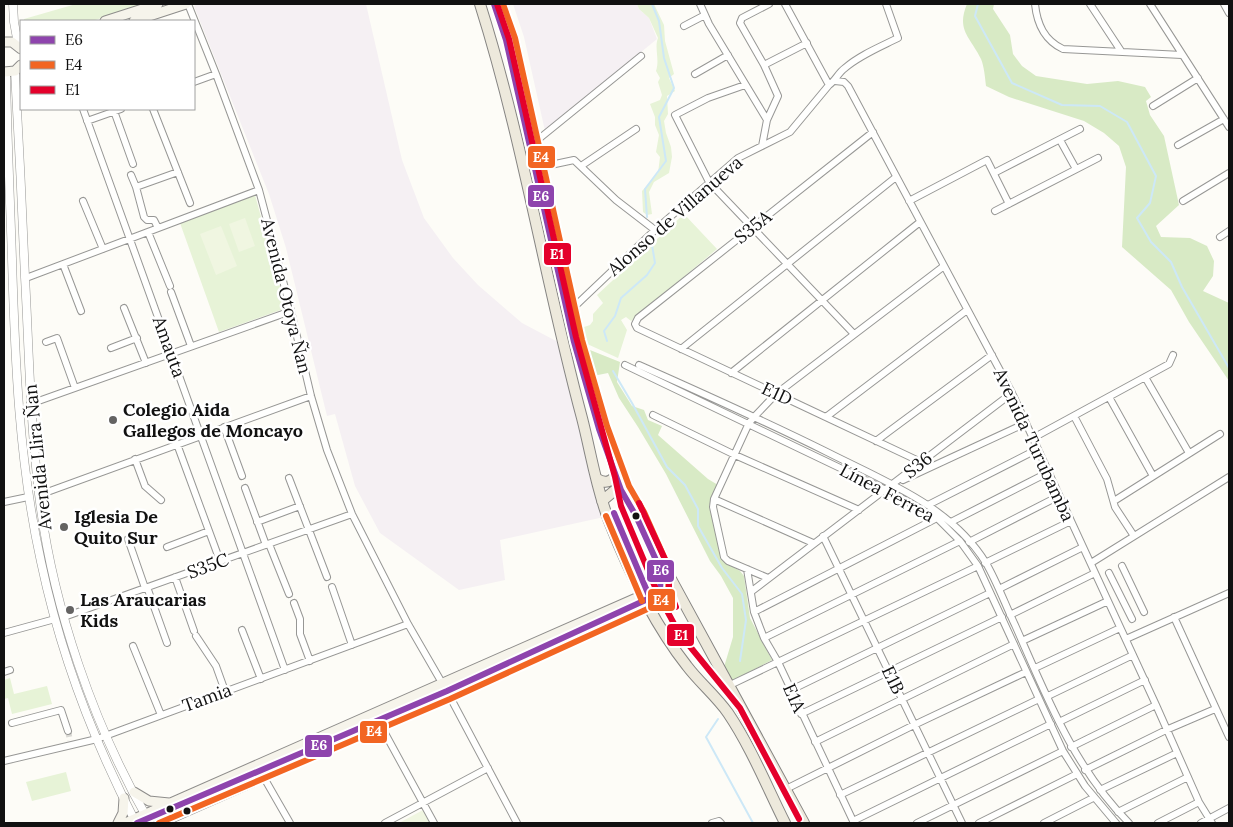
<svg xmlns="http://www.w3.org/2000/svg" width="1233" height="827" viewBox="0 0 1233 827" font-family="Lora,serif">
  <rect width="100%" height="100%" fill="#fdfcf7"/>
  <path fill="#f5f0f3" d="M198,4H366L402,160L424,218L453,258L478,285L522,323L558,342L604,517L500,540L505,580L459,590L380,533L355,486L335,414L327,416L286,248L269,194L194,6Z
    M513,4H637L639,9L649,18L657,39L545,131L524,37Z"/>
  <path fill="#e7f3d7" d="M76,4H147L92,21H24V19Z
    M637,4H654L664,25L665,41L674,74L669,78L675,91L667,96L668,114L664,121L666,133L671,147L672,157L669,173L654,182L649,192L652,214L647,215L643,212L642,191L658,173L660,157L656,152L659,135L655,125V117L650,104L660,100L662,95L658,82L660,78L656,71C660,59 654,48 658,38L649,18L639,9Z
    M255,195L286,308L219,332L180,223Z
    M684,214L717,249L631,321L626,317L621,320L627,330L618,358L585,343L581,328L590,325L593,321V314L603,303L597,295Z
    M10,678L14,694L47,686L52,704L12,714L8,698L4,699V680Z
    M66,772L71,791L32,801L26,782Z"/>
  <path fill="#d8eac5" d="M967,4H994L993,9L1010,35L1013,54L1022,66L1036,76L1087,84L1118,81L1145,87L1151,97L1146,101L1150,115L1164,136L1179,205L1156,226L1161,237L1190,238L1207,246L1214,261L1213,276L1203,291L1229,303V381L1189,322L1171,290L1122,247L1126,167L1119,146L1104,133L1084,121L1009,97L986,86C985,77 984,66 981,59C970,37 956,30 967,4Z
    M585,348L620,362L617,382L632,406L644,410L648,420L662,426L658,435L708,479L718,485L709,506L721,555L727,563L740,571L744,576L750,618L772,660L730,682L724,667L733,637V598L721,576L710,561L666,474L638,427L619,398L608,373L593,376Z"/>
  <path fill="#f0f6e1" d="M245,218L255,246L239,252L229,224Z
    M221,226L237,266L216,275L200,234Z
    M423,810L430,823H399Z"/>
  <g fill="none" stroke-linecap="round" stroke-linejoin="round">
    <path stroke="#cde8f7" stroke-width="2" d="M978,4L975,16L1012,83L1062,105L1100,106L1127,122L1156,176L1150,203L1137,218L1151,242L1171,262L1182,287L1229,368
      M647,217L645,189L666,161L659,117L674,88L664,58L659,21L652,4
      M607,341L604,331L615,316L621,298L647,275L655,263L652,245
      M613,371L632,403L667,467L685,485L698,509V526L722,568L742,594L746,620L740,661
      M718,719L706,737L753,823"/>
    <path stroke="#dad9d4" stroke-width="6" stroke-dasharray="6 3" stroke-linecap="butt" d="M68,731L70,740"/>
    <g stroke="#979795" stroke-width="8">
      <path id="minor" d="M188,4L216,74L259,190L291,311L311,396L327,450L352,514L408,624L449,695L517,823
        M700,4L709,24L767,120L762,146
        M785,4L829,85
        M1035,4C1037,24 1044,40 1063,49L1182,55
        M1090,4L1121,51
        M1150,4L1229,127
        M1224,4L1229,13
        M684,26L705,15
        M764,65L807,43
        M695,74L728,55
        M835,81L844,82L848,86L1012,393L1156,705L1199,802L1212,823
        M194,82L216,74
        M745,85L708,98L675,115L709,182L854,334
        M1153,106L1198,78
        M83,109L285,670
        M153,109L190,203
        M114,111L133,164
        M767,120L778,96L764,65L740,23L742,18L769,4
        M87,121L121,109
        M873,132L638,318L635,324L637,328L921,462
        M1060,140L1076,169
        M535,142L641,56
        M1178,145L1224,119
        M581,166L636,129
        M541,167L574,160L616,200L655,230
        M994,173L1080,129
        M131,175L136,187L144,217L147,220H154L158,228
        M136,187L178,172
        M83,201L103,249
        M909,201L987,160L1009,204
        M1183,201L1229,173
        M995,211L1098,158
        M148,232L170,286
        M1220,237L1229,231
        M63,264L81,311
        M26,278L259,190
        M171,292L191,346
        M124,308L146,363
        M572,309L655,230L738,158L790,132L829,85C836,80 838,73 845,68C860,55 880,47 898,38L886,4
        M46,342L57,338L75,388
        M111,348L137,338
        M681,349L896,177
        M625,365L886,490L937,518L960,541L978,566L1063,751L1085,786L1116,823
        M639,365C702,393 765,421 827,452C884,481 951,506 986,563C997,582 1005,604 1015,625C1046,695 1074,768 1129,823
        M731,373L920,222
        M1145,377L1189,453
        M1109,397L1153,476
        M30,404L291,311
        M653,415L735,455L859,510
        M1074,416L1107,479L1115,507L1134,536
        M826,417L967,310
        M224,427L242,476
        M1033,438L1169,364L1173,355
        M876,441L992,355
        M177,444L220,561
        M135,459L145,486L161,500
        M289,478L327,577
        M903,480L1026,423
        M245,488L266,545
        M39,495L311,396
        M714,499L813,543
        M1114,501L1220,434
        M4,502L28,497
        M928,505L1038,449
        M257,522L300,506
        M951,522L1049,472
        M823,536L962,823
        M128,539L145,588
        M969,542L1059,496
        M269,544L289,594
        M167,547L209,531
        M985,563L1071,521
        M1091,563L1229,477
        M1122,566L1144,612
        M747,569L754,612L764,638L778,662L854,823
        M1109,573L1132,619
        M175,577L194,631
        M768,578L728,561L724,557L713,507L714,499L749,423L755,416L776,394L944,266
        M147,587L167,643
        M332,587L352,645
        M999,589L1083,547
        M752,591L1012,393
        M294,603L300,619V634L310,661
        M754,612L937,518
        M1010,615L1095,573
        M64,617L352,514
        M1174,617L1229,737
        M242,630L261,679
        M4,633L55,619
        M196,636L216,666L225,691
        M764,638L960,541
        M1126,639L1229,593
        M1022,641L1108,601
        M133,646L161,715
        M1035,668L1120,628
        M4,672L10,670
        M728,686L978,566
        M791,690L990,593
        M1048,696L1133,655
        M801,714L1002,617
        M1059,722L1145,680
        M12,723L61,710L68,731
        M381,726L434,823
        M815,742L1014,644
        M1071,747L1156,705
        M4,761L97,739L408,624
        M1085,770L1166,730L1215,709
        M263,776L290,823
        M786,789L914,725L1026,672
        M1100,790L1177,753
        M840,795L1039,699
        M1118,812L1188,777
        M853,821L1051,724
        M385,823L488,768
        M712,823L719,821L721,823
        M917,823L1063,751
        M979,823L1077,774
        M1044,823L1093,798
        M1158,823L1199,802
        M1201,823L1229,808"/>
    </g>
    <g stroke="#979795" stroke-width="9">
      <path id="tertiary" d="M13,4L14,22L18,44
        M15,71C19,140 22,208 25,277C29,349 30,422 39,494C52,605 94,727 150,823
        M6,73C7,135 10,197 12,259C15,360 19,463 41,562C60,652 94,742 136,823"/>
    </g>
    <g stroke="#8e8d8b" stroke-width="11">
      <path id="secondary" d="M105,21L158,4
        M134,21L186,4
        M4,42H12L21,49
        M4,72L15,71L21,65
        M134,792L149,801L169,803
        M118,823L123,813L124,798
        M125,823L643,595
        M160,823L649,606"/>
    </g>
    <g stroke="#858482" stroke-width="12">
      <path id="primary" d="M480,4C523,140 545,281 582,418C591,453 596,488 609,521C629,572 653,623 687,666C699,682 716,696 728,713C751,747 767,787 785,823
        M498,4L510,40L535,142L572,309L605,435L618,469L671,579L804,823
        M596,478C607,486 615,480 618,469
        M602,501L614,491L629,490"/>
    </g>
    <use href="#minor" stroke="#fffffe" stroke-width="6"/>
    <use href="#tertiary" stroke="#fffffe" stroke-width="8"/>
    <use href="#secondary" stroke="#f6f4eb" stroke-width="9"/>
    <use href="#primary" stroke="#ede9dc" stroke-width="10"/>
    <g stroke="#fff" stroke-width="10">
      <path id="bus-1" d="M614,513L650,598
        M137,823L447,691L650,598L660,591L661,571L636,516L621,490L599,429L574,342L506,40L494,4"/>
    </g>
    <g stroke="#fff" stroke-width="10">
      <path id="bus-2" d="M606,516L642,601
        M159,823L450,699L654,606L668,594L669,568L644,512L629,486L607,426L582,340L515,38L503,4"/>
    </g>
    <g stroke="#fff" stroke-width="10">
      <path id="bus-3" d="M497,4L509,39L576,337L615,477L621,506L658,594L679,633L740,708L799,819
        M639,503L669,568V589L676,607"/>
    </g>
    <use href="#bus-1" stroke="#8e44ad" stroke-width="6"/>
    <use href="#bus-2" stroke="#f26522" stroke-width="6"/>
    <use href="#bus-3" stroke="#e4002b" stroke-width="6"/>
  </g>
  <g fill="#646362" stroke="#fff" stroke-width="2">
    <circle cx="113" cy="420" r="5"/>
    <circle cx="64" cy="527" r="5"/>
    <circle cx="70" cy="610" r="5"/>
  </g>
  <g fill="#111" stroke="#fff" stroke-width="2">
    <circle cx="636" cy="516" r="4.5"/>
    <circle cx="170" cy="809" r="4.5"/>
    <circle cx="187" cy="811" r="4.5"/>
  </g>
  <g text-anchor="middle" stroke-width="5" stroke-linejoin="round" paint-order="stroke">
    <g font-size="18" fill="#111" stroke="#fff">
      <text transform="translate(675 216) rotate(-41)" y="6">Alonso de Villanueva</text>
      <text transform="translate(753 227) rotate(-38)" y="6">S35A</text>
      <text transform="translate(286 296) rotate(76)" y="6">Avenida Otoya Ñan</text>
      <text transform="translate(169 347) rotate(70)" y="6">Amauta</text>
      <text transform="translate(777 394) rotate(25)" y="6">E1D</text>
      <text transform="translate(1034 445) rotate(65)" y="6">Avenida Turubamba</text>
      <text transform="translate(38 457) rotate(-96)" y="6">Avenida Llira Ñan</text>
      <text transform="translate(918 465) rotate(-38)" y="6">S36</text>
      <text transform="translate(887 493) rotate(28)" y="6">Línea Ferrea</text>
      <text transform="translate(208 566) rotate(-20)" y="6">S35C</text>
      <text transform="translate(893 680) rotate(64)" y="6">E1B</text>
      <text transform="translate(207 698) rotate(-20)" y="6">Tamia</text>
      <text transform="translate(794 698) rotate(66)" y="6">E1A</text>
    </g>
    <g font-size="18" font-weight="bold" fill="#111" stroke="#fff" text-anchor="start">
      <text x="123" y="416">Colegio Aida<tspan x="123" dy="21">Gallegos de Moncayo</tspan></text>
      <text x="74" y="523">Iglesia De<tspan x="74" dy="21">Quito Sur</tspan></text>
      <text x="80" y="606">Las Araucarias<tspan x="80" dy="21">Kids</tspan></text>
    </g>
  </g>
  <g stroke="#fff" stroke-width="2">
    <rect x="527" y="145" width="29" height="24" rx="5" fill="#f26522"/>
    <rect x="527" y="184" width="28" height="24" rx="5" fill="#8e44ad"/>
    <rect x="543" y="242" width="29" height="24" rx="5" fill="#e4002b"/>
    <rect x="646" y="559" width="29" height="24" rx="5" fill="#8e44ad"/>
    <rect x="647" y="588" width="29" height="24" rx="5" fill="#f26522"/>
    <rect x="666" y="623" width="29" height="24" rx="5" fill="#e4002b"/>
    <rect x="359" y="720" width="29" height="24" rx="5" fill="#f26522"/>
    <rect x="304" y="734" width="29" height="24" rx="5" fill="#8e44ad"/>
  </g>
  <g font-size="14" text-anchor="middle" font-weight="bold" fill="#fff">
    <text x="541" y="162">E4</text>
    <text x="541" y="201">E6</text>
    <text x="557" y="259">E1</text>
    <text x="661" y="575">E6</text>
    <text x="661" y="605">E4</text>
    <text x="681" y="640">E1</text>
    <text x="374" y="736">E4</text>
    <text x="319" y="750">E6</text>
  </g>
  <rect width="1233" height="827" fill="none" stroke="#111111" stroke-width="10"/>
  <rect x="20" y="20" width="175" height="90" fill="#ffffff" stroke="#a0a0a0"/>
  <rect x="30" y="36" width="25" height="8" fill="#8e44ad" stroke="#a0a0a0"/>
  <text x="65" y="45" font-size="15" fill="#111111">E6</text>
  <rect x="30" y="61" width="25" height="8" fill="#f26522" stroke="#a0a0a0"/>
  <text x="65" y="70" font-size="15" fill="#111111">E4</text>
  <rect x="30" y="86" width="25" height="8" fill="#e4002b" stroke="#a0a0a0"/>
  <text x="65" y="95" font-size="15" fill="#111111">E1</text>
</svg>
